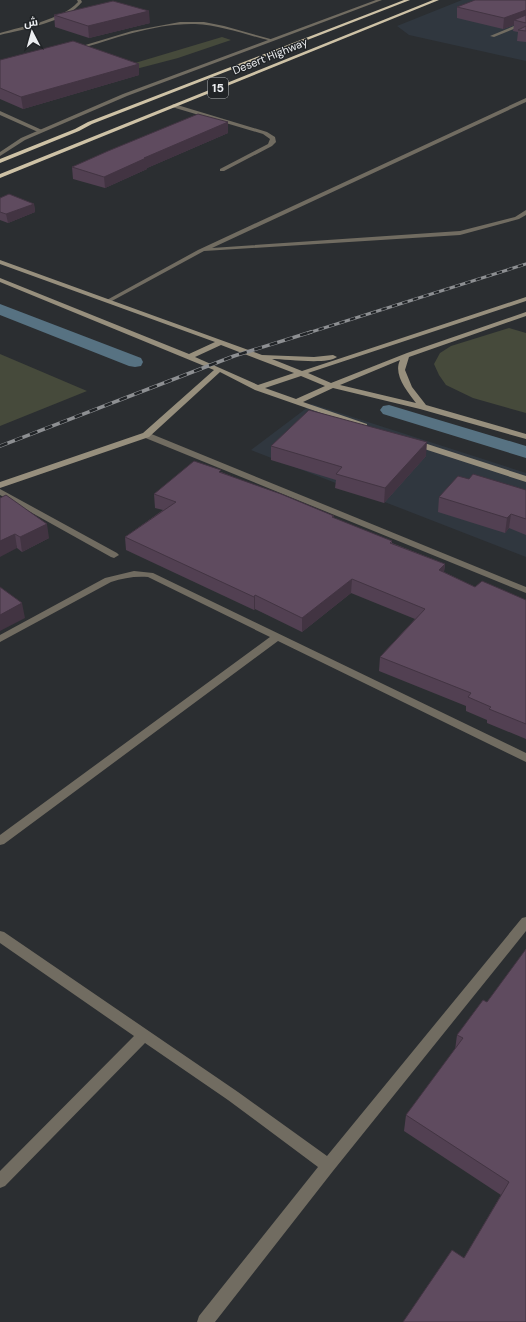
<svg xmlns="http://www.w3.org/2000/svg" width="526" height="1322" viewBox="0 0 526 1322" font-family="'DM Sans',Cairo,sans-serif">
  <rect width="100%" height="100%" fill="#2b2e31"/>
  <path fill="#30373f" d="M462,0H526V61L409,35L397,26Z
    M312,404L526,473V557L251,450Z"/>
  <path fill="#464a3b" d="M222,37L231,40L178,58L132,70L125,66Z
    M509,328L526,333V413L473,398L446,385L439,375L434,364L440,353L451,346Z
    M0,354L87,391L0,426Z"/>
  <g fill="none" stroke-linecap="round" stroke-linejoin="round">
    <path fill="#577282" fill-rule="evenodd" d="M0,304L141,358L143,362L141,366L135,367L129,366L0,315Z
      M389,405L526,446V458L383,414L380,410L383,406Z"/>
    <path fill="#716c61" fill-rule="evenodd" d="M77,0H81L82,2C66,22 24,29 0,35V33C23,26 62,20 78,2Z
      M526,21V24L494,37L490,36Z
      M180,22H204L224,26L274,40L272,41C246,35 221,25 195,24C154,23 114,39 76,50L72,49L132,31Z
      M526,98V102L212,248L460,231L515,217L526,210V215L519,219L460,235L204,251L110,302L105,301L198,250Z
      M174,104L267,132L275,137L276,142L272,146L224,171H220V169L268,144L270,139L263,134L172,107V105Z
      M0,111L42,130L43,131L38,132L0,115Z"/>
    <path fill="#716c61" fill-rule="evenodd" d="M376,0H382L127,96L25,140L0,156V152L21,138L123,94Z
      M143,433H149L526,587V593L143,437Z
      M0,489L117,553L119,555L114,558L111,557L0,495Z
      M134,571L153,573L526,753V762L278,641L4,844L0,845V835L270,637L148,577C135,576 123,578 111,582L0,642V635L105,578Z
      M526,917V931L333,1171L215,1322H197L199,1316L318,1167L228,1100L145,1043L5,1186L0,1188V1171L134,1036L0,943V931L4,932L238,1092L327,1156L522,918Z"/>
    <path fill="#978f7d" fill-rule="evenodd" d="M0,260L262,355L314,357L333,355L337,357C327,365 286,359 272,359L302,371L526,297V301L308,373L331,383L407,353L526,312V316L409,357L405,370L412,387L426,405L526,434V439L420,409L333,388L303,402L367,424V428H364L255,390L220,372L149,437L0,488V482L143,433L214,370L0,282V278L189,354L215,342L0,264ZM221,345L294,373L258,385L195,357ZM400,360C393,375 407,391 416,403L340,385ZM301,376L325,386L296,399L265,388Z
      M412,441H418L526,476V482L412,445Z"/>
    <path fill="#cec2a6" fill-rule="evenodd" d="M404,0H410L92,124L79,131L0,163V159L75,129L88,122Z
      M433,0H439L0,178V174Z"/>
    <g stroke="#8d8f92" stroke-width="3">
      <path id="rail-far1" d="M308,333L526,264"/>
    </g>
    <g stroke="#8d8f92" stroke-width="3.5">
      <path id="rail" d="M0,446L234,356L311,332"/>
    </g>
    <use href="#rail-far1" stroke="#212427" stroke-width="2" stroke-dasharray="5.5" stroke-linecap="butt"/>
    <use href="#rail" stroke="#212427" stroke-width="2.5" stroke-dasharray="8" stroke-linecap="butt"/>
  </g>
  <path fill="#524052" d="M526,0V42L517,41L518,32L513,31L514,25L503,29L457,18V7Z
    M54,15L150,23L89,38L55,27Z
    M0,60L139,75L23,109L0,99Z
    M228,122V133L147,168V169L105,188L73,179L72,167Z
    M0,198L34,204L35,212L8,223L0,220Z
    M271,446L426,456L384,503L335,488L336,480L271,460Z
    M221,472L334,518L392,541V543L445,564L444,572L475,587L526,600V739L487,723V720L466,711V706L379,671L380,657L415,619L351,593L302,632L255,609L254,610L126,550L125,537L163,510L155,508L154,494Z
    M469,479L526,490V535L509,528L505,533L438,512L439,497Z
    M0,498L49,538L22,552L17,548Z
    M487,1002L526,1322L464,1258L501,1195L404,1131L406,1115L455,1050L457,1035Z"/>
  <path fill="#423442" d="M526,10V20H514V25L503,29L504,18Z
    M149,11L150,23L89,38L88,26Z
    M139,64V75L23,109L21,97Z
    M228,122V133L147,168V169L105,188L104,177L144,158Z
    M34,204L35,212L8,223L6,214Z
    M427,442L426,456L384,503L385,488Z
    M511,514L509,528L505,533L507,518Z
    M47,524L49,538L22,552L20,537Z
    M15,534L17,548L0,557V541Z
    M445,564L443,577L439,570Z
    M352,579L351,593L302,632V618Z
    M255,595V609L254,610V597Z
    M22,603L25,618L0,631V615Z"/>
  <path fill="#5f4b5f" stroke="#423442" d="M475,0H526V10L504,18L457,7Z
    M113,1L149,11L88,26L54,15Z
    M526,15V23L514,20Z
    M526,26V31L518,30Z
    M73,41L139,64L21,97L0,88V60Z
    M198,114L228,122L144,158H146L104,177L72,167L108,151Z
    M9,194L34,204L6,214L0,212V198Z
    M309,410L427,442L385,488L336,474L342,467L271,446Z
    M194,461L221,470L219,472L281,494L334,516L332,517L392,541L390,543L445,564L439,570L475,587L482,581L526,600V724L489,709L491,707L468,697L471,693L380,657L425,609L352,579L302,618L255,595L254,597L125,537L176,502L154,494Z
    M473,474L526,490V519L511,514L507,518L439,497L458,476L469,479Z
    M6,495L47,524L20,537L15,534L0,541V498Z
    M0,587L22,603L0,615Z
    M526,949V1322H403L452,1250L464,1258L509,1182L406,1115L463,1038L457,1035L483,1000L487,1002Z"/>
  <g text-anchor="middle" stroke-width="3" stroke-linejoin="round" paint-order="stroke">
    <g font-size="11" fill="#eceef1" stroke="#212427">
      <text transform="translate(270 56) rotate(-22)" y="4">Desert Highway</text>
    </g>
    <rect fill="#212427" stroke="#afb1b4" stroke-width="1" x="208" y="78" width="20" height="20" rx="3"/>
    <g font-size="12" font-weight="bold" fill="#eceef1">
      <text x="218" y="92">15</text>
    </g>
  </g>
  <g transform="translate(32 32) rotate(354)" stroke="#212427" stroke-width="3" paint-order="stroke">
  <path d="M0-3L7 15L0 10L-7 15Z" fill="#eceef1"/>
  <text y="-6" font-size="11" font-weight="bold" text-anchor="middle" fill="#eceef1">ش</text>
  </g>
</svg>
